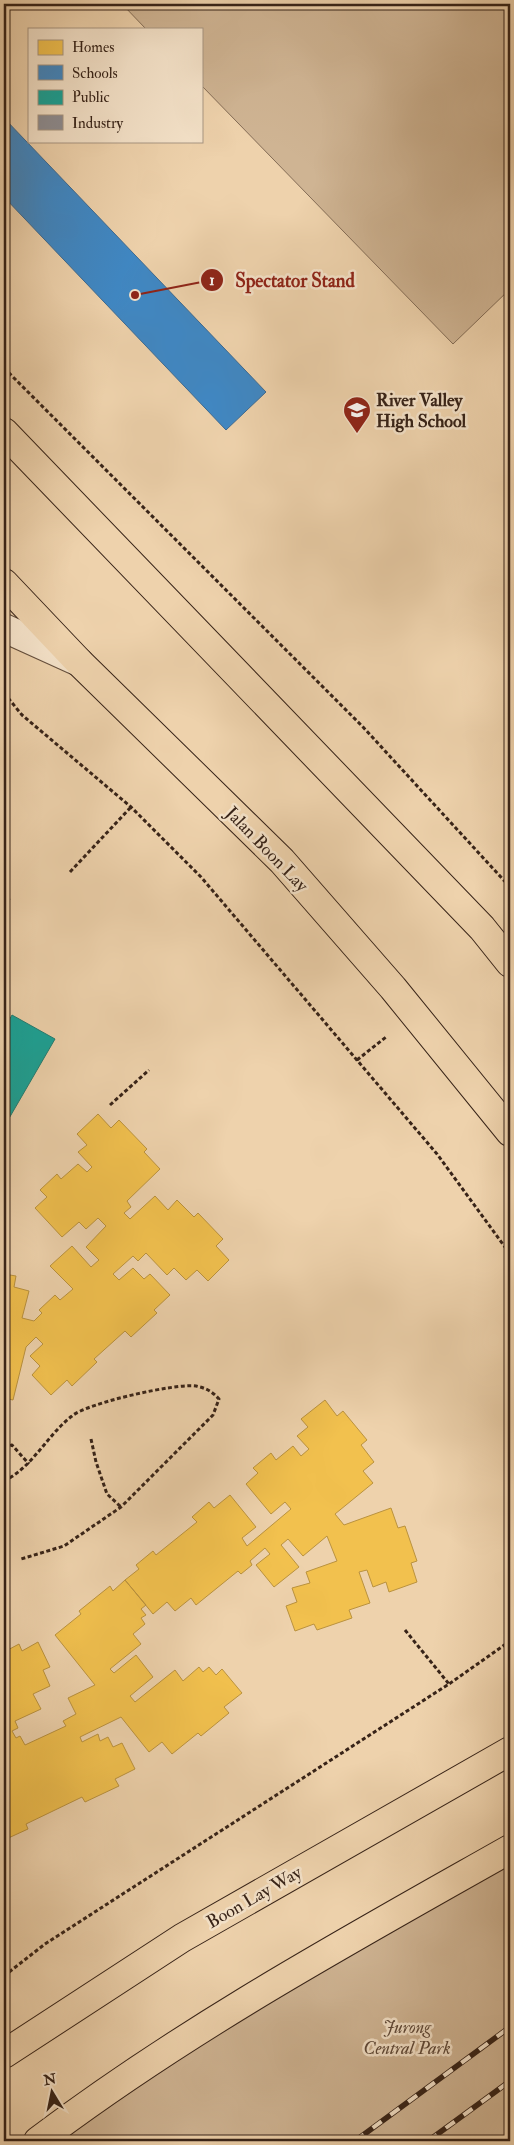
<svg xmlns="http://www.w3.org/2000/svg" width="514" height="2145" viewBox="0 0 514 2145" font-family="'IM FELL Double Pica',serif">
  <rect width="100%" height="100%" fill="#eed2ac"/>
  <filter id="stains"><feTurbulence type="fractalNoise" baseFrequency=".004" numOctaves="4"/><feColorMatrix values="0 0 0 0 .2 0 0 0 0 .09 0 0 0 0 .02 0 0 0 .5 -.17"/></filter>
  <radialGradient id="worn" r=".72"><stop offset=".6" stop-color="#630" stop-opacity="0"/><stop offset="1" stop-color="#630" stop-opacity=".3"/></radialGradient>
  <path fill="#cfb493" stroke="#836c56" d="M122,4H510V289L453,344L201,85V29H146Z
    M510,1857V2141H45L240,2015Z"/>
  <path fill="#f2c14e" stroke="#ba923e" d="M98,1114L111,1128L119,1120L147,1149L144,1152L160,1169L127,1201L131,1207L124,1213L130,1219L155,1196L168,1210L177,1200L194,1217L198,1213L223,1239L216,1246L229,1260L208,1281L197,1270L186,1280L174,1268L167,1275L146,1253L138,1261L133,1256L113,1274L119,1280L133,1268L144,1279L150,1274L170,1295L154,1310L157,1313L131,1337L125,1331L94,1359L97,1362L72,1386L67,1380L51,1395L32,1375L40,1366L30,1356L43,1344L36,1337L26,1347L13,1400L4,1398V1274L16,1276L14,1287L29,1291L22,1318L34,1321L42,1313L39,1310L55,1295L60,1300L73,1289L50,1266L72,1246L91,1267L99,1260L86,1247L106,1226L98,1218L86,1229L79,1222L62,1237L35,1208L47,1197L40,1190L57,1174L61,1179L78,1164L87,1172L92,1167L78,1152L87,1145L77,1134Z
    M325,1400L337,1416L343,1411L367,1440L361,1445L374,1462L363,1471L373,1483L335,1514L344,1525L391,1508L398,1528L405,1526L417,1561L411,1563L417,1582L389,1592L386,1582L373,1587L367,1570L359,1572L370,1603L349,1610L352,1618L317,1630L314,1624L295,1631L286,1606L297,1602L292,1588L310,1583L306,1572L337,1561L327,1536L303,1556L288,1539L281,1545L299,1567L274,1587L256,1565L270,1554L265,1548L250,1561L252,1565L241,1574L238,1571L196,1605L191,1598L175,1611L167,1602L153,1614L125,1580L139,1569L136,1565L153,1551L156,1555L197,1522L192,1517L209,1502L214,1508L230,1495L256,1527L242,1538L247,1546L291,1509L285,1502L271,1514L246,1484L258,1473L253,1468L271,1453L276,1460L293,1446L301,1456L309,1449L297,1436L308,1427L301,1419Z
    M125,1580L146,1605L141,1609L146,1615L141,1618L145,1624L133,1634L141,1644L110,1669L114,1673L136,1655L153,1677L130,1696L135,1702L175,1670L183,1681L199,1667L203,1672L209,1667L216,1675L222,1669L242,1693L224,1707L229,1713L201,1736L198,1733L172,1754L162,1742L149,1752L121,1717L80,1737L82,1742L98,1734L100,1741L108,1737L113,1747L122,1743L135,1769L115,1779L119,1786L85,1802L82,1797L26,1824L28,1829L4,1840V1652L19,1644L22,1651L38,1642L50,1667L43,1670L50,1686L33,1694L41,1709L15,1721L18,1728L12,1731L16,1738L20,1736L25,1745L66,1726L63,1721L76,1714L68,1698L95,1685L55,1635L81,1614L79,1611L110,1586L113,1591Z"/>
  <path fill="#3f88c5" stroke="#3d6a91" d="M4,118L266,392L226,430L4,197Z"/>
  <path fill="#17a398" stroke="#217d72" d="M12,1015L55,1039L4,1127V1029Z"/>
  <path fill="#8d8d92" stroke="#736d6d" d="M4,892L10,899L4,912Z"/>
  <g fill="none" stroke-linecap="round" stroke-linejoin="round">
    <g stroke="#654f3d" stroke-width="30">
      <path id="minor" d="M4,628L79,662"/>
    </g>
    <g stroke="#372318" stroke-width="30">
      <path id="major" d="M4,432L482,928L510,963
        M4,583L79,662L282,861L393,988L510,1132
        M4,2054L182,1938L510,1751
        M38,2141C186,2029 349,1940 510,1849"/>
    </g>
    <path stroke="#372318" stroke-width="3" stroke-dasharray="4 2.5" stroke-linecap="butt" d="M4,368L363,727L510,887
      M4,693L22,715L131,807L201,877L437,1154L510,1254
      M70,872L131,807
      M357,1060L386,1037
      M110,1105L149,1070
      M91,1439L96,1462L107,1494L121,1507
      M4,1448L12,1445L29,1464
      M4,1481C33,1467 47,1435 72,1416C87,1403 176,1383 196,1386C206,1388 213,1392 219,1399L213,1415L121,1507L64,1546L21,1559
      M405,1630L449,1684
      M4,1976L45,1944L449,1684L510,1641"/>
    <use href="#minor" stroke="#f4e2c9" stroke-width="28"/>
    <use href="#major" stroke="#eed2ac" stroke-width="28"/>
    <g stroke="#372318" stroke-width="5.5">
      <path id="rail" d="M355,2141L510,2027
        M428,2141L510,2081"/>
    </g>
    <use href="#rail" stroke="#f4e2c9" stroke-width="4" stroke-dasharray="11" stroke-linecap="butt"/>
  </g>
  <defs>
    <g id="school-pin" transform="scale(1.4375)"><path d="M0 17L-7.5 6A9.5 9.5 0 1 1 7.5 6Z" fill="#8f2418" stroke="#f4e2c9"/><path d="M0-5L7-2L0 1L-7-2ZM-4 1L0 2.5L4 1V4Q0 6-4 4Z" fill="#fff"/></g>
  </defs>
  <g fill-rule="evenodd">
    <use href="#school-pin" x="357" y="410"/>
  </g>
  <g text-anchor="middle" stroke-width="5" stroke-linejoin="round" paint-order="stroke">
    <g font-size="18" font-weight="bold" fill="#372318" stroke="#f4e2c9" text-anchor="start">
      <text x="376" y="406">River Valley<tspan x="376" dy="21">High School</tspan></text>
    </g>
    <g font-size="18" fill="#372318" stroke="#f4e2c9">
      <text transform="translate(267 849) rotate(46)" y="6">Jalan Boon Lay</text>
      <text transform="translate(254 1897) rotate(-30)" y="6">Boon Lay Way</text>
    </g>
    <g font-size="18" font-style="italic" fill="#5d4737" stroke="#f4e2c9">
      <text x="407" y="2033">Jurong<tspan x="407" dy="21">Central Park</tspan></text>
    </g>
  </g>
  <path fill="none" stroke="#8f2418" stroke-width="2" d="M135 295L212 280"/>
  <g fill="#8f2418" stroke="#f4e2c9" stroke-width="2">
    <circle cx="135" cy="295" r="5"/>
    <circle cx="212" cy="280" r="12"/>
  </g>
  <g font-size="15" text-anchor="middle" font-weight="bold" fill="#fff">
    <text x="212" y="285">1</text>
  </g>
  <g font-size="19" text-anchor="middle" font-weight="bold" fill="#8f2418" stroke="#f4e2c9" stroke-width="5" stroke-linejoin="round" paint-order="stroke">
    <text x="295" y="287">Spectator Stand</text>
  </g>
  <rect width="514" height="2145" fill="none" stroke="#eed2ac" stroke-width="20"/>
  <rect x="5" y="5" width="504" height="2135" fill="none" stroke="#372318" stroke-width="2.5"/>
  <rect x="10" y="10" width="494" height="2125" fill="none" stroke="#372318"/>
  <rect x="28" y="28" width="175" height="115" fill="#f4e2c9" stroke="#a89682"/>
  <rect x="38" y="40" width="25" height="15" fill="#f2c14e" stroke="#a89682"/>
  <text x="72" y="52" font-size="15" fill="#372318">Homes</text>
  <rect x="38" y="65" width="25" height="15" fill="#3f88c5" stroke="#a89682"/>
  <text x="72" y="78" font-size="15" fill="#372318">Schools</text>
  <rect x="38" y="90" width="25" height="15" fill="#17a398" stroke="#a89682"/>
  <text x="72" y="102" font-size="15" fill="#372318">Public</text>
  <rect x="38" y="115" width="25" height="15" fill="#8d8d92" stroke="#a89682"/>
  <text x="72" y="128" font-size="15" fill="#372318">Industry</text>
  <g transform="translate(52 2092) rotate(350)" stroke="#f4e2c9" stroke-width="4" paint-order="stroke">
  <path d="M0-4L9 19L0 12L-9 19Z" fill="#372318"/>
  <text y="-8" font-size="14" font-weight="bold" text-anchor="middle" fill="#372318">N</text>
  </g>
  <rect width="100%" height="100%" filter="url(#stains)"/>
  <rect width="100%" height="100%" fill="url(#worn)"/>
</svg>
